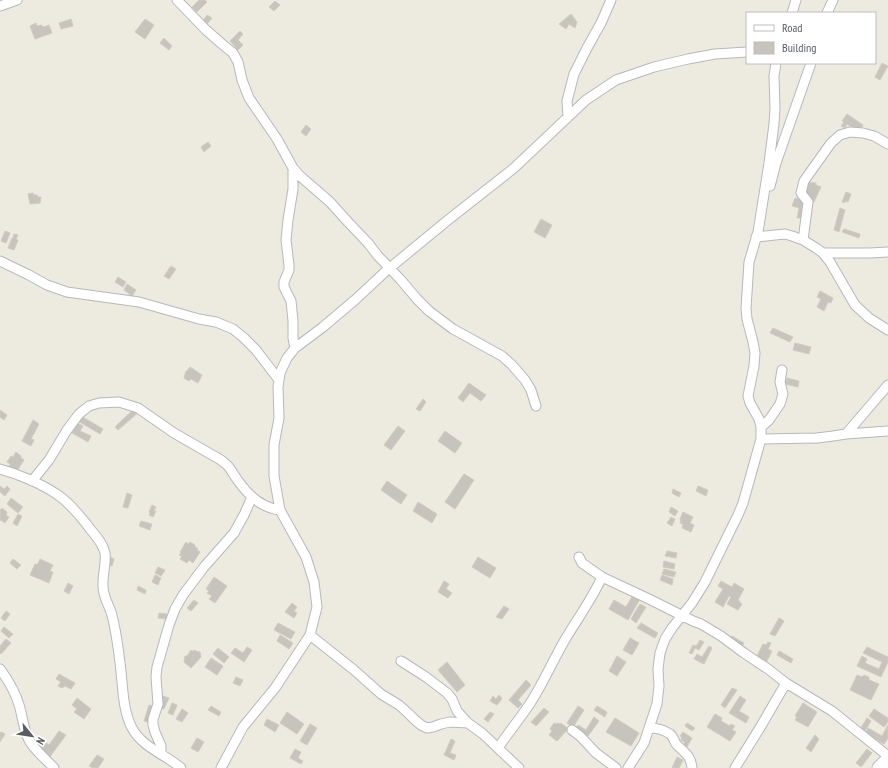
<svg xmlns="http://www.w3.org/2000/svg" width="888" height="768" viewBox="0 0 888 768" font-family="'PT Sans Narrow',sans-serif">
  <rect width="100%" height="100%" fill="#edeae0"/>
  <path fill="#c7c4bd" stroke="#d1ccbe" d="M199,0H205L207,2L197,12L192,7Z
    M275,1L280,5L274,11L269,7Z
    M571,14L577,22L575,28L569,24L566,29L559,24Z
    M207,15L212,18L207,24L203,21Z
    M71,19L73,26L61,29L59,23Z
    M145,19L154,25L145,39L135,32Z
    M36,23L37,26L41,25L44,27L49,25L52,33L35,39L30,26Z
    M240,31L243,34L238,40L243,45L238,50L230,41Z
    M164,38L172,46L169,50L160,43Z
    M882,63L888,66L880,80L875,77Z
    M847,114L863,125L859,132L847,124L845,128L841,126L844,122L842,121Z
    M306,125L311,129L306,136L301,132Z
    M208,142L211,146L204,152L201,147Z
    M809,182L816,183V185L821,187L814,202L809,200V196L806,195L804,192Z
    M846,192L851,194L848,202L845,201L844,203L842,202Z
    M33,193L34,195H37L38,197H41L40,203L30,204L28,194Z
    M795,198L806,201L803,218H797L799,208L792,206Z
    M840,208L845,210L839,232L834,230Z
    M541,219L552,225L545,238L534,232Z
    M844,229L860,234L859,238L842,232Z
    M5,231L10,233L6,243L1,241Z
    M14,234L18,235L16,239L18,240L14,250L8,248L12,238H13Z
    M171,266L176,269L169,279L164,276Z
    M118,277L126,282L123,287L115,282Z
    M127,284L136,290L132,296L124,290Z
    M820,291L833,298L831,303L828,302L824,311L817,307L821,299L817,297Z
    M773,328L793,337L790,342L770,333Z
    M795,343L811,347L809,354L793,350Z
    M190,367L202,375L198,383L191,379L189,381L184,378L186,371H187Z
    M787,378L799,381L798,387L785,384Z
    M469,383L486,395L481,401L470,393L463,402L458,398Z
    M423,399L426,402L420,411L416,409Z
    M136,407L140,411L118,430L115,427Z
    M0,410L7,415L4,420L0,417Z
    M81,416L103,429L100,434L78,421Z
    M33,420L39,424L31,439L34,440L31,446L22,441Z
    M77,423L83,426L80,431L91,436L88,442L72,433Z
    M398,426L405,431L391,450L384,445Z
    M445,431L462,443L455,453L438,441Z
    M16,452L21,456V458L24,460L17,471L9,466L10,464L7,462L11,456L13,457Z
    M464,474L474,480L455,509L445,502Z
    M387,481L407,495L401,504L381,490Z
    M0,486L4,489L7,486L10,489L5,496L0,492Z
    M698,486L708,490L706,496L696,491Z
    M673,489L681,493L679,497L672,493Z
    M127,493L132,495L128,508L123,507Z
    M11,498L23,507L18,513L7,504Z
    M418,502L437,514L432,523L413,511Z
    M152,505L156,507L154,511H156L153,517L149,515L150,513L149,512Z
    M671,507L678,511L675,516L669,512Z
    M2,508L7,512L6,515L9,517L5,523L1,520L0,521V510Z
    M683,512L693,517L690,523L694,525L691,532L682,528L683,524L680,523L681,521L680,519Z
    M18,514L22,516L17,526L13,523Z
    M671,517L675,519L672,526L667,523Z
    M141,521L152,524L150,530L139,526Z
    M186,542L188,544L190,542L195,545V547L198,549L197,550L200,552L193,563L189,560L187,563L180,559L182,556L179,555L181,553L180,552Z
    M667,551L677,553L676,558L665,556Z
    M110,557L114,559L112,566L107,565Z
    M478,557L496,568L490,578L472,567Z
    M13,559L21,565L17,569L10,563Z
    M40,559L53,565L50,571L53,572L49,583L30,575L35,564H38Z
    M664,561L675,564L674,569L663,567Z
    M158,567L165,570L161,576L155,573Z
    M664,569L676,572L674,577L662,574Z
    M155,575L161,578L158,585L152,582Z
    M662,575L673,579L672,585L660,580Z
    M214,577L227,586L215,603L209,599L212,596L207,593L209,591L206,589Z
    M444,581L449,584L446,589L452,593L448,598L438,592Z
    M721,581L732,587L734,583L744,589L738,600L740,601L739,602L742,604L738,610L727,604L731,597L729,596L723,607L715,602L723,589L718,586Z
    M68,583L73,586L69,594L64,591Z
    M138,586L146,590L145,594L137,590Z
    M633,595L640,599L628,620L609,609L614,600L626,607Z
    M194,600L198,603L191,611L187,608Z
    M292,603L297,607L294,611L297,613L294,618L285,612Z
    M640,604L646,607L636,623L631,619Z
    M504,606L509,609L502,619L496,617Z
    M6,611L10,614L5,621L1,618Z
    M159,613L167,614L166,619L158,618Z
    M779,618L784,621L775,636L770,634Z
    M278,623L295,632L291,639L274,630Z
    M641,623L658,633L655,638L637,628Z
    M4,627L13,634L9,638L1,631Z
    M280,635L293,643L289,649L277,641Z
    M732,636L744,643L741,648L729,641Z
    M630,638L639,643L632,655L623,650Z
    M6,639L11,643L1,654L0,653V646Z
    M700,640L704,642L699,650L695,648Z
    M768,642L771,643L768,649L772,651L765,665L755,660L763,644L766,645Z
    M693,645L696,646L692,654L689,653Z
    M709,646L712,648L704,664L694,659L697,654L702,657Z
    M247,647L252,650L244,662L231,653L235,648L243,653Z
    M867,647L888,657V662L881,677L857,666L862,656L867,659L865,663L879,669L882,662L863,653Z
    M218,648L229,657L224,663L213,654Z
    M191,650L193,652V650L196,651L200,652L201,657L191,668L184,662L185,656H187Z
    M779,651L793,659L791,663L777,655Z
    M617,656L626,662L617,676L609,671Z
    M211,658L223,666L217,675L205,667Z
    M447,662L465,685L457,692L438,670Z
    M59,674L75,683L71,689L65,686L62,688L58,686L61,682L56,679Z
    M857,675L862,677L864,675L869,677V680L879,684L871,700L850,690Z
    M236,677L243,680L240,686L233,683Z
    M526,680L531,685L518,700L522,704L518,708L509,700Z
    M732,688L737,690L725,708L721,705Z
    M499,695L502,699L497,705L490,701L493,696L496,699Z
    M163,696L169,698L164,709L161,708L160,704Z
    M740,696L746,700L739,711L749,717L746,723L729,713Z
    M77,698L91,709L84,719L74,712L77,709L72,705Z
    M172,703L177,705L173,715L168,713Z
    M803,703L817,712L808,727L795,720L797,717L795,716Z
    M149,705L156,707L151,723L144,721Z
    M211,706L221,712L219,716L208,710Z
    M578,706L584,710L573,727L567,723Z
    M597,706L607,712L605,717L594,710Z
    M544,708L549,712L536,726L531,722Z
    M182,709L188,713L182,722L176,719Z
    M874,709L888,718V722L884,727L869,716Z
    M287,712L304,724L297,734L280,723Z
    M490,712L494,714L488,722L484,719Z
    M715,714L722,718L721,721L730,726L731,724L735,726L732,730L736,732L730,741L707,727Z
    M594,717L599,721L588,736L576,728L578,725L586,730Z
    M615,718L639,733L631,746L606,732Z
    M867,718L871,721L865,731L861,728Z
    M267,719L279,725L275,732L264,725Z
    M554,723L557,724L558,723L560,724L561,723L568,729L557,741L549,735L552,731L550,729Z
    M687,723L695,728L692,731L685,726Z
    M310,724L317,728L307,745L300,741Z
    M888,725V738L884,744L866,733L868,728L882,736Z
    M59,731L66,735L49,758L43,754L45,752L41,749L45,742L49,745Z
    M1,732L5,734L0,742V733Z
    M683,732L692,738L687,747L683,745L685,742L681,740L682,737L680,736Z
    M815,735L819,739L811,752L806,748Z
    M197,738L204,742L198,752L191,748Z
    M451,739L455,741L450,753L456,755L454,760L444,755Z
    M295,749L301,752L298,758L303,761L301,764L290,758Z
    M867,749L872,753L861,767L856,763Z
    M97,755L104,759L98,768H93L89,766Z
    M677,757L683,760L679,768H672Z"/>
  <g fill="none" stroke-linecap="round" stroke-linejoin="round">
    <g stroke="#b6b8bd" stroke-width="11">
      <path id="street" d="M177,0L206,30L222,44L233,53L238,62L242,80L249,98L277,139L293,168L300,176L330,202L348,222L368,243L378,256L400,279L417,299L429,311L453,329L502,356L512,365L525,380L531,390L536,406
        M0,6L17,0
        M792,13L796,0
        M827,13L833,0
        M568,117L567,101L574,74L587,48L601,23L611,0
        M293,168V189L288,220L286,240L289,265V270L284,282V287L291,301L293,321V338L295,348
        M770,186L776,163L811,63
        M758,233L756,237L775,235L785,234L792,236L803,240L816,248L823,253L830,262L855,305L869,318L888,330
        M803,240L808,202L801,193L804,181L831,143L840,135L850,132L863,133L874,136L888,144
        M823,253H870L888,252
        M0,261L29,275L47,285L67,292L139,302L199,319L216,322L233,329L244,338L256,350L279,380
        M761,427L769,420L780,404L783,394L780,382L782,370
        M846,434L888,385
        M761,439L817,438L833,436L846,434L888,431
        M0,469C19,474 42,484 58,495C71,504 82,518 91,530C97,537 103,544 105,553C107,566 100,580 104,593C105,599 109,606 111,612C116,629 118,646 120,663C123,684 122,709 132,728C143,748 165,754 181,768
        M32,481L49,460L67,430L79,414L89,406L99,403L119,402L138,408L174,433L221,460C223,462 226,464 228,466C232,471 235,477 239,482C249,496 262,508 280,510
        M579,557L582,563L602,577L649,599L693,621L701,624L721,636L744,653L768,669L786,683L832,711L888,756
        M310,635L354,670L381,694L399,705L409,714L415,720L421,725L427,728L433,727L441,724L450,722L468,723
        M401,661L426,677L447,693L452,699L457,711L468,723L483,734L519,768
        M0,669C8,680 15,691 19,705C23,717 23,729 29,740C35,751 46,759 54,768
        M650,728C657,728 664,730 670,734C674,737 674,742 677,745C685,753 691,756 692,768
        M572,730L580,736L596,753L616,768
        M498,748C508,733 519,720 529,705C543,684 553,660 566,638C578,618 592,599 602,577
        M161,754V746L155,732L153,725V719L158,704L156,677L157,667L169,625L175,609L183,595L204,567L234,533L244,515L252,497
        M221,768L243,727L275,688L310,635L317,607L314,582L306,557L280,510L274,476V445L279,418L278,387L280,373L287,358L295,348L323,327L356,299L386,271L448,220L514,168L586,100L616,80L654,67L688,59L715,54L747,52
        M628,768L644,743L657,704L659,686L658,669L660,653L665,639L672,628L692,603L705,582L738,515L743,503L761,439V427L759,419L750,403L748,396L754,366L755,353L753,342L747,319L746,308L749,262L758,232L769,163L774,124L775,108L774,76L776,63
        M735,768L761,726L786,683"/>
    </g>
    <g stroke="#b6bac0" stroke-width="15">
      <path id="secondary" d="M879,768L888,759"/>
    </g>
    <use href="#street" stroke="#fff" stroke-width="9"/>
    <use href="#secondary" stroke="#fff" stroke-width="13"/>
  </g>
  <rect x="746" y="12" width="130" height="52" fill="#ffffff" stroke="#bdbec0"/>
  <rect x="754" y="25" width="20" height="6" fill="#ffffff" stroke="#bdbec0"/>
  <text x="782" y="32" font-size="12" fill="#595d62">Road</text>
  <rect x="754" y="42" width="20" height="12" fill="#c7c4bd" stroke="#bdbec0"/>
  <text x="782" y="52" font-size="12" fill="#595d62">Building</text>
  <g transform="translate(32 736) rotate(120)" stroke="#ffffff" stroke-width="3" paint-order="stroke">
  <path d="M0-3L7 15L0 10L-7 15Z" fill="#595d62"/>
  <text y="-6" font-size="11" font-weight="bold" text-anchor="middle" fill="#595d62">N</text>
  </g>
</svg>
